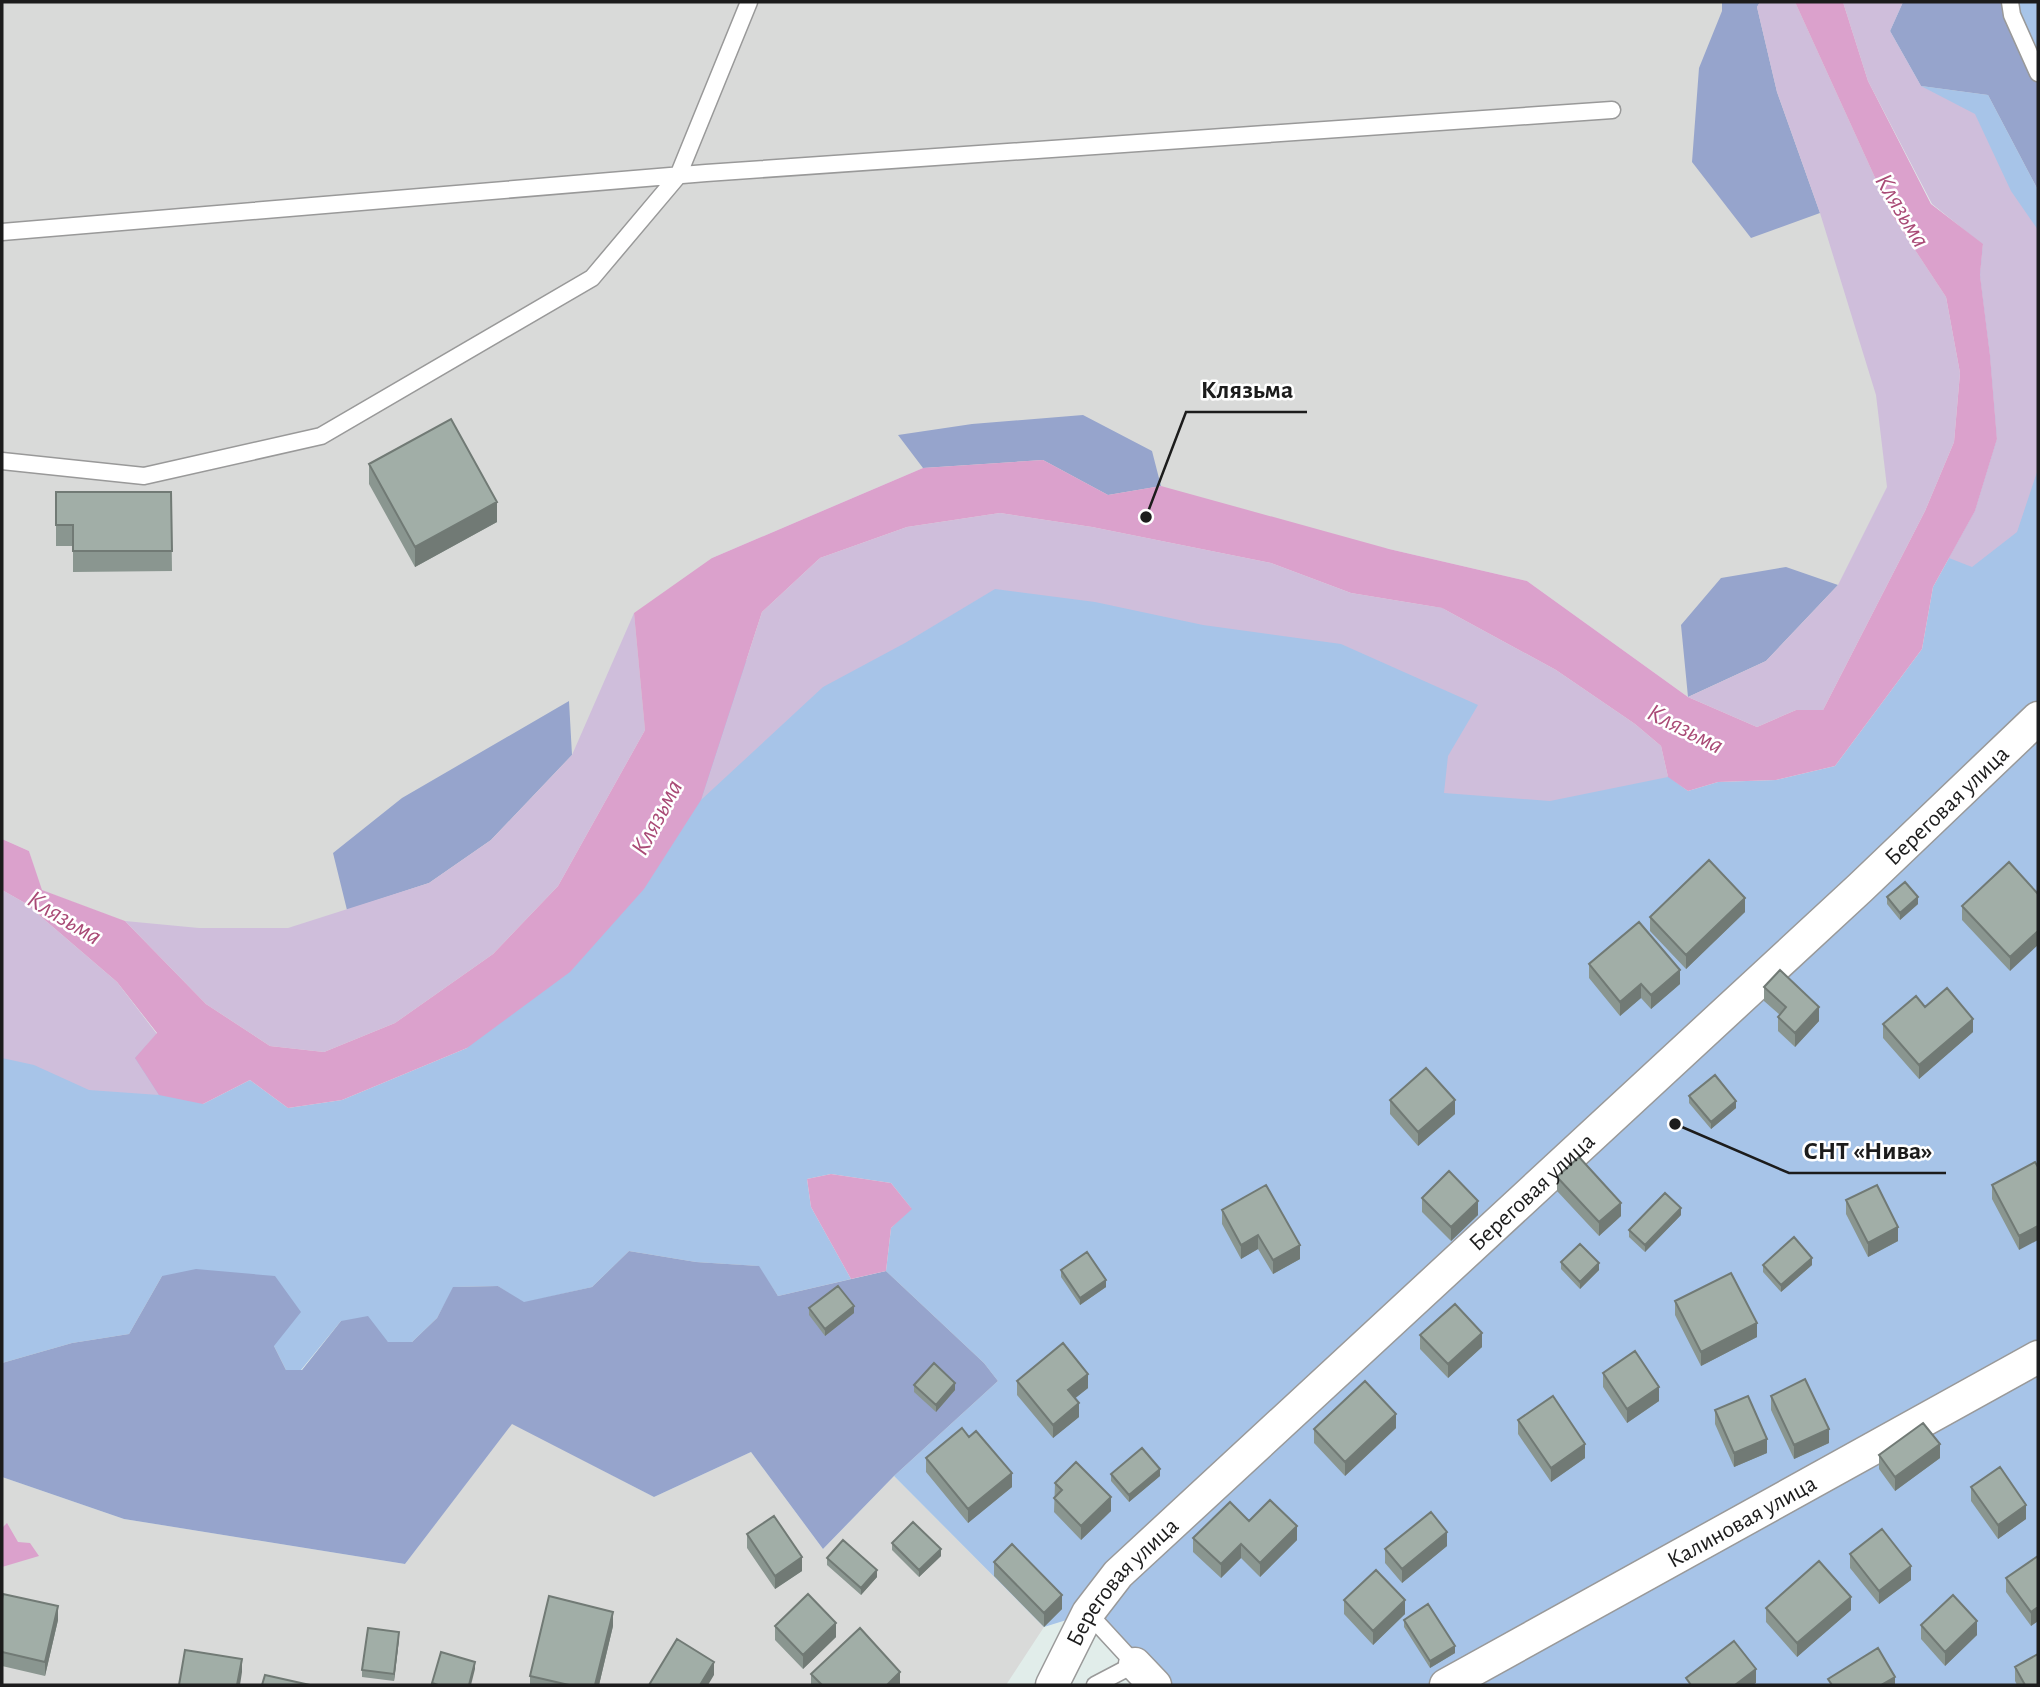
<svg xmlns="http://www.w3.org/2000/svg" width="2040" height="1687" viewBox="0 0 2040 1687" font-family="'Alegreya Sans',sans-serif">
  <rect width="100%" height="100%" fill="#e1edea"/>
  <path fill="#d9dad9" d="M2,2H1795L1892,215L1946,297L1823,710L1688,697L1527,581L1389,549L923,468L712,558L645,730L395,1023L41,890L29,851L2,839Z
    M512,1423L654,1497L751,1452L823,1549L894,1476L1044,1627L1006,1685H2V1477L124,1519L405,1564Z"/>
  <path fill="#a7c4e8" d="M1843,2H1903L1890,31L1921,86L1988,95L2038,190V1685H1155L1089,1613L1044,1627L894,1476L998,1381L984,1363L886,1271L891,1228L911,1208L891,1183L831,1174L807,1179L811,1207L851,1279L778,1296L758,1266L696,1262L629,1251L592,1287L523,1303L498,1286L454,1287L437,1318L412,1342H388L341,1321L301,1370H286L274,1346L162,1276L129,1334L72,1343L2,1363V890L203,1104L250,1080L288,1108L342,1100L467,1048L820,558L1442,608L1688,791L1718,782L1776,780L1835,766L1922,649L1933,587L1975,511L1997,439L1990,355L1980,275L1983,245Z
    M2004,2H2038V73Z"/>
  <path fill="#96a4cc" d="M1722,2H1760L1757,7L1777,92L1820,213L1751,238L1692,162L1699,68L1722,11Z
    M1903,2H2004L2038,73V190L1988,95L1921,86L1890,31Z
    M1083,415L1152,451L1161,486L1108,495L1043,460L923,468L898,435L972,424Z
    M1786,567L1838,585L1766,661L1688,697L1681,625L1721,578Z
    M569,701L572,755L491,840L429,883L347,910L333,853L402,798Z
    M629,1251L696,1262L759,1266L778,1296L886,1271L984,1363L998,1381L894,1476L823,1549L751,1452L654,1497L512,1424L405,1564L124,1519L2,1477V1363L72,1343L129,1334L162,1276L196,1269L275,1276L301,1312L274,1346L286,1370H302L341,1321L368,1316L388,1342H412L437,1318L453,1287L498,1286L524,1302L592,1287Z"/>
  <path fill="#cfbedb" d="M1760,2H1795L1892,215L1946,297L1960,373L1954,442L1925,511L1823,710H1796L1757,727L1688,697L1766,661L1838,585L1887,487L1876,395L1820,213L1777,92L1757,7Z
    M1843,2H1903L1890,31L1921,86L1975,114L2011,191L2038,230V469L2017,532L1972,567L1949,558L1975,511L1997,439L1990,355L1980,275L1983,245L1932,204L1868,81Z
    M1000,513L1092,527L1271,563L1351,593L1442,608L1556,670L1635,724L1661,746L1668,777L1550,801L1444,793L1448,756L1478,705L1341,644L1203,625L1095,602L995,589L905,643L823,687L701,800L762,612L820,558L907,527Z
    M634,613L645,730L558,886L493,954L395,1023L324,1052L270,1046L206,1004L125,921L199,928H288L429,883L491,840L572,755Z
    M2,890L25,903L117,982L157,1034L135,1058L159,1095L89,1090L34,1065L2,1058Z"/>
  <path fill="#dba1cc" d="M1795,2H1843L1868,81L1931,204L1983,244L1980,275L1990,355L1997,439L1975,511L1933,587L1922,649L1835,766L1776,780L1718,782L1688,791L1668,777L1661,746L1635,724L1556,670L1442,608L1351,593L1271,563L1092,527L1000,513L907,527L820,558L762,612L701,800L644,889L570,972L467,1048L342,1100L288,1108L250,1080L203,1104L159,1095L135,1058L157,1033L117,982L25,903L2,890V839L29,851L42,890L125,921L206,1004L270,1046L324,1052L395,1023L493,954L558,886L645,730L634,613L712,558L923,468L1043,460L1108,495L1161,486L1389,549L1527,581L1688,697L1757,727L1796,710H1823L1925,511L1954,442L1960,373L1946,297L1892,215Z
    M831,1174L891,1183L912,1209L891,1228L886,1271L851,1279L811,1207L807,1179Z
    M7,1523L18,1542L30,1543L39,1556L2,1567V1528Z"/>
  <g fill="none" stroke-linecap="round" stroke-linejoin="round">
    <g stroke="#999" stroke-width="19">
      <path id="lane" d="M2010,2L2012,15L2038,73
        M2,232L706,173L1612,110
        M2,461L144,476L321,436L592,278L678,176L749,2
        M1088,1613L1135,1664L1095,1685"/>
    </g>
    <g stroke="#999" stroke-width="35">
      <g id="street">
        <path d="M1135,1664L1155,1685"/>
        <path id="s1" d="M1052,1685L1088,1613L1118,1574L1860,888L2038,718"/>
        <path id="s2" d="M1446,1685L2038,1357"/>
      </g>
    </g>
    <use href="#lane" stroke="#fff" stroke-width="16"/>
    <use href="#street" stroke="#fff" stroke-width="32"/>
  </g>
  <path fill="#8a9690" d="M369,464L497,522L415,567L369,484Z
    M56,492H171L172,571L73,572V546H56Z
    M2038,894L2010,971L1962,920V906Z
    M1887,897L1918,904L1900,920L1887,904Z
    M1745,912L1686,969L1650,931V917Z
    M1589,964L1680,984L1651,1009L1641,998L1620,1016L1589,978Z
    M1764,987L1819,1021L1795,1047L1778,1031V1017L1780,1015L1764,1001Z
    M1925,1007L1973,1032L1919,1079L1883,1038V1024Z
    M1689,1096L1736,1108L1711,1129L1689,1103Z
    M1390,1100L1455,1114L1418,1146L1390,1114Z
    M2035,1162L2019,1250L1992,1199V1185Z
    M1557,1177L1621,1216L1599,1236L1557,1191Z
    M1422,1198L1478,1215L1451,1241L1422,1212Z
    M1846,1200L1898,1241L1868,1257L1846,1214Z
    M1222,1210L1300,1259L1273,1274L1258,1249L1241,1259L1222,1224Z
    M1681,1215L1645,1252L1629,1237V1230Z
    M1561,1262L1599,1270L1580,1289L1561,1269Z
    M1763,1265H1812L1781,1292L1763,1272Z
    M1061,1270L1106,1287L1080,1305L1061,1277Z
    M1675,1301L1757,1337L1701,1366L1675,1315Z
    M809,1308L854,1313L825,1336L809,1315Z
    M1420,1335L1482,1347L1448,1378L1420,1349Z
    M1603,1373L1659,1401L1627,1423L1603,1387Z
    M1017,1381L1088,1388L1075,1398L1079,1417L1053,1438L1017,1395Z
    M914,1385L955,1390L936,1412L914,1392Z
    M1771,1396L1829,1443L1794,1459L1771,1410Z
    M1715,1410L1767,1453L1734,1467L1715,1424Z
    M1518,1420L1585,1458L1551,1482L1518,1434Z
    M1396,1428L1345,1476L1314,1443V1429Z
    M1879,1455L1940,1458L1895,1491L1879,1469Z
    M926,1458L1012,1487L968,1523L926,1472Z
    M1111,1474L1160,1476L1129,1502L1111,1481Z
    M1055,1483L1111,1511L1081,1540L1054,1512Z
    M1971,1487L2026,1519L1998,1539L1971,1501Z
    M1249,1521L1297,1540L1260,1577L1241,1558L1221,1578L1193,1552V1538Z
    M747,1534L802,1571L775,1589L747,1548Z
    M892,1543L941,1556L919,1577L892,1550Z
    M1447,1546L1402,1583L1385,1563V1549Z
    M1850,1554L1911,1580L1879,1604L1850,1568Z
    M2038,1557V1621L2031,1626L2006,1592V1578Z
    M827,1558L877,1577L861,1595L827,1565Z
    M994,1562L1062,1609L1044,1627L994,1576Z
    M2,1599L58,1620L45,1676L2,1666Z
    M1344,1600L1405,1614L1373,1645L1344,1614Z
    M1766,1608L1851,1610L1797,1657L1766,1622Z
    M1404,1620L1455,1653L1430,1668L1404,1627Z
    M1921,1625L1977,1635L1945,1666L1921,1639Z
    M613,1626L599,1685H530V1676Z
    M775,1626L836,1637L803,1669L775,1640Z
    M399,1639L394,1681L362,1677V1670Z
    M2015,1667L2038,1685H2017L2015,1681Z
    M811,1674L900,1685H811Z"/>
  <path fill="#717a75" d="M497,502V522L415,567V547Z
    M1918,897V904L1900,920V913Z
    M1745,898V912L1686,969V955Z
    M2038,931V945L2010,971V957Z
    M1680,970V984L1651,1009V995Z
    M1641,984V998L1620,1016V1002Z
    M1819,1007V1021L1795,1047V1033Z
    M1973,1019V1032L1919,1079V1065Z
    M1455,1100V1114L1418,1146V1132Z
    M1736,1101V1108L1711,1129V1122Z
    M1478,1201V1215L1451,1241V1227Z
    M1621,1203V1216L1599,1236V1222Z
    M1681,1208V1215L1645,1252V1245Z
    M2038,1226V1240L2019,1250V1236Z
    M1898,1227V1241L1868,1257V1243Z
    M1258,1235V1249L1241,1259V1245Z
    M1300,1245V1259L1273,1274V1260Z
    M1812,1258V1265L1781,1292V1285Z
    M1599,1263V1270L1580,1289V1282Z
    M1106,1280V1287L1080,1305V1298Z
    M854,1306V1313L825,1336V1329Z
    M1757,1323V1337L1701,1366V1352Z
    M1482,1333V1347L1448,1378V1364Z
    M1088,1374V1388L1068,1404V1390Z
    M955,1383V1390L936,1412V1405Z
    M1659,1387V1401L1627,1423V1409Z
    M1079,1403V1417L1053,1438V1425Z
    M1396,1414V1428L1345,1476V1462Z
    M1829,1429V1443L1794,1459V1445Z
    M1767,1439V1453L1734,1467V1453Z
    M1585,1444V1458L1551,1482V1468Z
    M1940,1444V1458L1895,1491V1477Z
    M1160,1469V1476L1129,1502V1495Z
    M1012,1473V1487L968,1523V1509Z
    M1111,1497V1511L1081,1540V1526Z
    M2026,1505V1519L1998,1539V1525Z
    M1297,1526V1540L1260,1577V1563Z
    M1447,1532V1546L1402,1583V1569Z
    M1241,1544V1558L1221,1578V1564Z
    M941,1549V1556L919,1577V1570Z
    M802,1557V1571L775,1589V1576Z
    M1911,1566V1580L1879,1604V1591Z
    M877,1570V1577L861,1595V1588Z
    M1062,1595V1609L1044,1627V1613Z
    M1851,1597V1610L1797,1657V1643Z
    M1405,1600V1614L1373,1645V1631Z
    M58,1606V1620L45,1676V1662Z
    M2038,1607V1621L2031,1626V1612Z
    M613,1612V1626L599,1685H595Z
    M1977,1621V1635L1945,1666V1652Z
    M836,1623V1637L803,1669V1655Z
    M399,1632V1639L394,1681V1674Z
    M1455,1646V1653L1430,1668V1661Z
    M242,1659V1672L240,1685H237Z
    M475,1662V1669L471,1685H469Z
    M714,1662V1675L708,1685H700Z
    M1756,1669V1683L1753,1685H1735Z
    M900,1672V1685H887Z
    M1895,1677V1685H1881Z"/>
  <path fill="#a1aea7" stroke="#717a75" stroke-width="2" d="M451,419L497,502L415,547L369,464Z
    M56,492H171L172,551H73V525H56Z
    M1709,860L1745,898L1686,955L1650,917Z
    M2009,862L2038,894V931L2010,957L1962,906Z
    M1905,882L1918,897L1900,913L1887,897Z
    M1639,922L1680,970L1651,995L1641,984L1620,1002L1589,964Z
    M1780,970L1819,1007L1795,1033L1778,1017L1786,1007L1764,987Z
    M1947,988L1973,1019L1919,1065L1883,1024L1916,996L1925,1007Z
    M1426,1068L1455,1100L1418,1132L1390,1100Z
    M1715,1075L1736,1101L1711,1122L1689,1096Z
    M1579,1157L1621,1203L1599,1222L1557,1177Z
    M2035,1162L2038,1167V1226L2019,1236L1992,1185Z
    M1449,1171L1478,1201L1451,1227L1422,1198Z
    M1266,1185L1300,1245L1273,1260L1258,1235L1241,1245L1222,1210Z
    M1877,1185L1898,1227L1868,1243L1846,1200Z
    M1665,1193L1681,1208L1645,1245L1629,1230Z
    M1794,1237L1812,1258L1781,1285L1763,1265Z
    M1580,1244L1599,1263L1580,1282L1561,1262Z
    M1087,1252L1106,1280L1080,1298L1061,1270Z
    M1731,1273L1757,1323L1701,1352L1675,1301Z
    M838,1286L854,1306L825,1329L809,1308Z
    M1455,1304L1482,1333L1448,1364L1420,1335Z
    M1063,1343L1088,1374L1068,1390L1079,1403L1053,1425L1017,1381Z
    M1635,1351L1659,1387L1627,1409L1603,1373Z
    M934,1363L955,1383L936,1405L914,1385Z
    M1805,1379L1829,1429L1794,1445L1771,1396Z
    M1365,1381L1396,1414L1345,1462L1314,1429Z
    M1553,1396L1585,1444L1551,1468L1518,1420Z
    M1748,1396L1767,1439L1734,1453L1715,1410Z
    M1923,1423L1940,1444L1895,1477L1879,1455Z
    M962,1428L969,1437L976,1431L1012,1473L968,1509L926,1458Z
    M1142,1448L1160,1469L1129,1495L1111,1474Z
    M1076,1462L1111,1497L1081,1526L1054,1498L1062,1490L1055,1483Z
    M2000,1467L2026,1505L1998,1525L1971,1487Z
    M1270,1500L1297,1526L1260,1563L1241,1544L1221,1564L1193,1538L1230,1502L1249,1521Z
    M1431,1512L1447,1532L1402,1569L1385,1549Z
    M774,1516L802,1557L775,1576L747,1534Z
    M913,1522L941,1549L919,1570L892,1543Z
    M1882,1529L1911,1566L1879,1591L1850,1554Z
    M843,1540L877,1570L861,1588L827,1558Z
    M1012,1544L1062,1595L1044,1613L994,1562Z
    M2038,1556V1607L2031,1612L2006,1578Z
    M1819,1561L1851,1597L1797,1643L1766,1608Z
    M1376,1570L1405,1600L1373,1631L1344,1600Z
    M3,1594L58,1606L45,1662L2,1652V1599Z
    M808,1594L836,1623L803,1655L775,1626Z
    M1953,1595L1977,1621L1945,1652L1921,1625Z
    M549,1596L613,1612L595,1685H569L530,1676Z
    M1428,1604L1455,1646L1430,1661L1404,1620Z
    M368,1628L399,1632L394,1674L362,1670Z
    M860,1628L900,1672L887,1685H822L811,1674Z
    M677,1639L714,1662L700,1685H649Z
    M1734,1641L1756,1669L1735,1685H1691L1686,1678Z
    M1878,1648L1895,1677L1881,1685H1832L1828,1679Z
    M185,1650L242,1659L237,1685H179Z
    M441,1652L475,1662L469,1685H438L432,1683Z
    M2038,1654V1685H2025L2015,1667Z
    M265,1675L310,1685H262Z"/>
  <g text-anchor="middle" stroke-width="5" stroke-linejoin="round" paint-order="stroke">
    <g font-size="24" fill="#1c1c1c" stroke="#fff">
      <text dy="8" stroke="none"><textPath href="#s1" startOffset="1260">Береговая улица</textPath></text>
      <text dy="8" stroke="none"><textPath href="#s1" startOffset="693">Береговая улица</textPath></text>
      <text dy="8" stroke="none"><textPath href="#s2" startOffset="338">Калиновая улица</textPath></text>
      <text dy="8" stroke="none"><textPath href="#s1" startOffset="126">Береговая улица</textPath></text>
    </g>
    <g font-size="26" font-style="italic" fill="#a94a76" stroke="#fff">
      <text transform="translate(1903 210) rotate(59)" y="9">Клязьма</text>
      <text transform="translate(1686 728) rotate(27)" y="9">Клязьма</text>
      <text transform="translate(656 817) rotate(-62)" y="9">Клязьма</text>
      <text transform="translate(65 917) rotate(31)" y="9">Клязьма</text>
    </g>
  </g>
  <path fill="none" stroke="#1c1c1c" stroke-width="2.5" d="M1146 517L1186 412H1307M1675 1124L1789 1173H1946"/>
  <g fill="#1c1c1c" stroke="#fff" stroke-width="2.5">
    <circle cx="1146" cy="517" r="7"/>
    <circle cx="1675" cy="1124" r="7"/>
  </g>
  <g font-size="26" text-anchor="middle" font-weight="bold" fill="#1c1c1c" stroke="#fff" stroke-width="5" stroke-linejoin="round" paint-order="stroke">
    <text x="1247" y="398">Клязьма</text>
    <text x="1868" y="1159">СНТ «Нива»</text>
  </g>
  <rect width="2040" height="1687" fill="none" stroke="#1c1c1c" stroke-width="7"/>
</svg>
